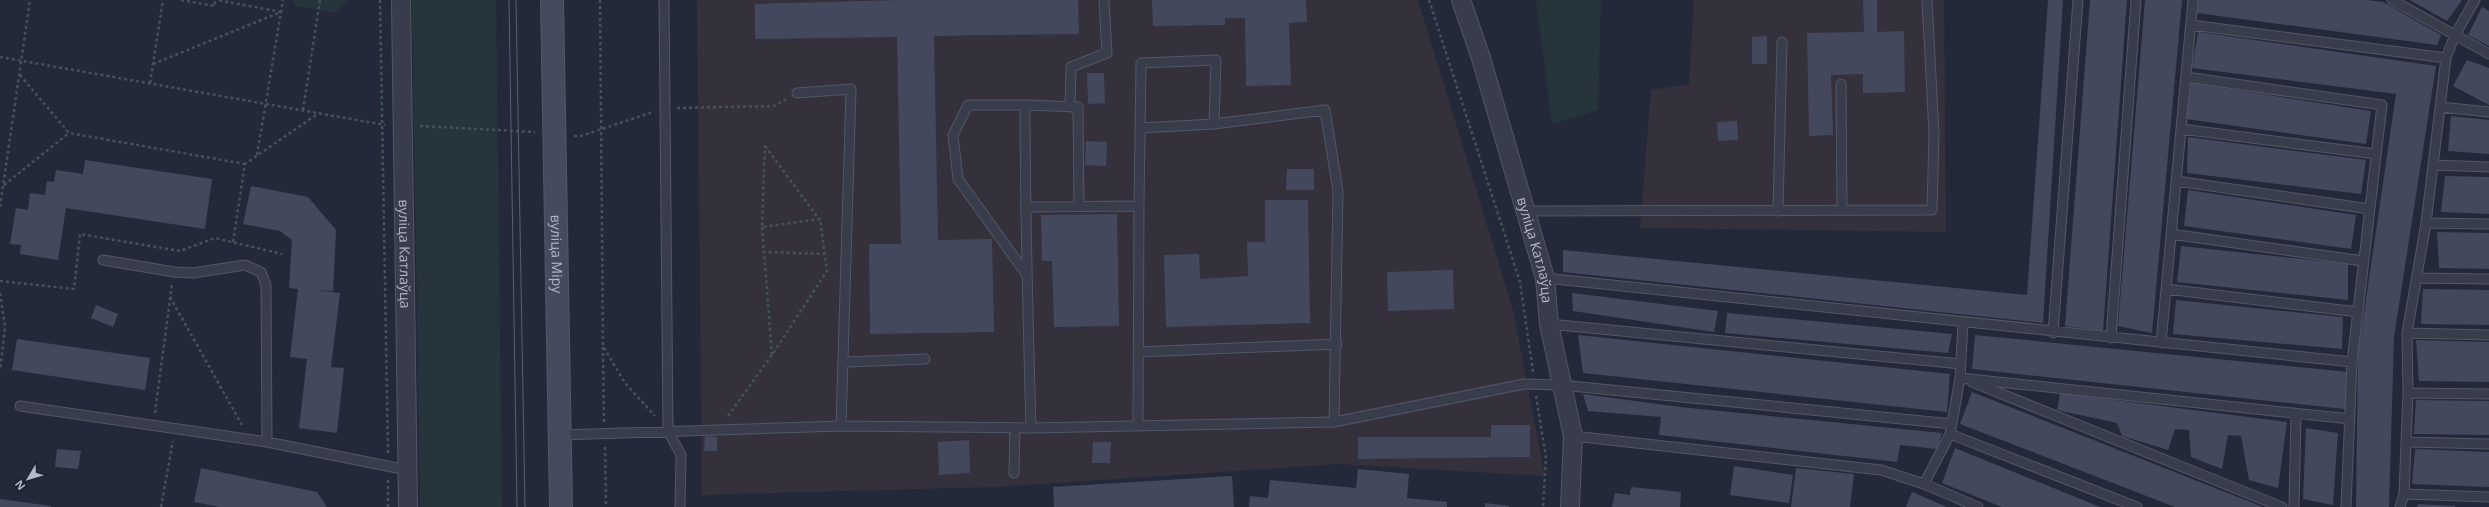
<svg xmlns="http://www.w3.org/2000/svg" width="2489" height="507" viewBox="0 0 2489 507" font-family="'Open Sans',sans-serif">
  <rect width="100%" height="100%" fill="#24293a"/>
  <path fill="#34303c" d="M697,0H1418L1513,310L1545,476L1339,464L996,487L702,495Z
    M1694,0H1944L1946,232L1640,228L1651,90L1689,84Z"/>
  <path fill="#26353b" d="M293,0H348L336,13L295,6Z
    M412,0H496L502,507H420Z
    M1536,0H1601L1598,110L1552,124Z"/>
  <path fill="#44485c" d="M899,0H1078L1079,34L934,36L938,240L992,239L994,332L870,334L869,244H901L897,37L755,39V4Z
    M1152,0H1306L1307,22L1289,23L1291,85L1246,86L1245,18H1225V25L1153,26Z
    M1863,0H1877V32L1904,31L1905,92L1863,93V74L1831,75L1833,135L1809,136L1807,33L1864,32Z
    M2048,0H2063L2043,323L1563,272V250L2027,295Z
    M2090,0H2127L2103,331L2065,326Z
    M2145,0H2182L2152,333L2118,326Z
    M2198,0H2367L2383,2L2441,35L2437,45L2197,13Z
    M2410,0H2462L2447,21Z
    M2482,7L2489,11V46L2468,35Z
    M2198,32L2436,66L2394,337L2389,507H2356L2358,354L2396,94L2192,68Z
    M1767,36V64H1752V37Z
    M2467,60L2489,68V105L2453,86Z
    M1087,73H1104L1105,103L1088,104Z
    M2191,83L2371,111L2366,144L2186,119Z
    M2451,116L2489,120V154L2448,151Z
    M1737,121L1738,140L1718,141L1717,122Z
    M2188,137L2366,160L2361,194L2187,173Z
    M1086,141L1107,142L1106,166L1085,165Z
    M85,160L212,179L205,229L66,208L58,260L20,254L21,245L10,244L16,208L28,210L30,193L45,195L47,181L54,182L56,170L83,174Z
    M1287,169H1314V190H1286Z
    M2445,176L2489,177V214L2441,212Z
    M251,186L308,197L336,230L333,291L315,290L340,293L331,367L344,368L337,433L299,428L307,359L290,357L298,289L289,288L292,240L280,231L243,224Z
    M2188,190L2356,215L2351,249L2184,226Z
    M1265,200H1308L1310,323L1166,327L1164,255L1199,254L1200,279L1248,276L1247,242H1265Z
    M1117,214L1119,326L1054,327L1052,261H1042L1041,215Z
    M2437,232L2489,233V269L2439,268Z
    M2181,246L2348,264V300L2177,282Z
    M1453,270L1454,309L1388,311L1387,272Z
    M2423,289L2489,290V325L2421,324Z
    M1572,293L1718,311L1714,332L1573,311Z
    M2176,300L2343,317L2342,349L2173,334Z
    M96,305L118,314L113,327L91,318Z
    M1727,313L1952,334L1948,353L1725,333Z
    M1578,335L1950,374L1947,412L1583,373Z
    M1975,335L2349,372L2345,409L1972,369Z
    M17,339L150,358L145,390L12,370Z
    M2416,340L2489,342V382L2419,381Z
    M1972,392L2263,507H2175L1960,424Z
    M2060,393L2287,422L2278,488L2249,480L2241,436L2228,435L2222,469L2191,457L2189,430L2175,429L2168,450L2122,436L2117,423L2057,410Z
    M1583,394L1680,407L1942,433L1938,449L1900,445L1897,462L1659,435L1661,417L1588,411Z
    M2416,400L2489,401V435L2414,434Z
    M1491,425H1530V457L1358,459V437H1491Z
    M2306,428L2338,433L2333,505L2303,499Z
    M705,436L717,437V451H704Z
    M969,440L970,473L939,475L938,442Z
    M1093,442H1111L1110,463H1092Z
    M1955,448L2100,507H2002L1942,483Z
    M57,449L81,451L78,469L55,467Z
    M2415,449L2489,452V487L2412,484Z
    M1734,466L1793,475L1789,503L1730,495Z
    M201,468L317,492L327,507H220L194,502Z
    M1796,468L1854,474L1850,507H1791Z
    M1358,469L1409,474L1407,498L1447,502V507H1249L1250,496L1268,498L1270,480L1356,488Z
    M1232,476L1234,507H1054L1053,487Z
    M1631,487L1681,492L1680,507H1612L1615,493L1630,495Z
    M1912,492L1947,507H1906Z
    M0,499L51,506V507H0Z
    M1485,503L1509,506V507H1485Z
    M2418,504L2455,506V507H2417Z"/>
  <g fill="none" stroke-linecap="round" stroke-linejoin="round">
    <g stroke="#535766" stroke-width="11">
      <path id="service" d="M664,0L668,431L681,455L680,507
        M2392,0L2489,54
        M2191,25L2446,58
        M2186,77L2382,105L2352,362L2346,507
        M1841,84L1842,210
        M797,93L851,89L841,426
        M1025,105L1078,107L1079,206
        M1070,107L1071,67L1107,53L1104,0
        M2440,107L2489,112
        M1140,128L1214,124L1325,110L1338,191L1334,422
        M2181,129L2376,154
        M2433,165L2489,167
        M2176,181L2370,209
        M1139,206L1141,63L1216,60L1214,124
        M1025,207L1139,206L1138,426
        M1524,211L1932,210L1934,133L1927,0
        M1778,211L1782,42
        M2426,223L2489,224
        M2171,234L2363,261
        M103,260L174,272L193,273L245,265L261,272L266,285L267,442
        M1027,275L958,179L953,135L968,105H1025C1025,213 1028,320 1031,428
        M1545,278L2352,362
        M2418,278L2489,279
        M2166,289L2358,312
        M1549,324L1961,364
        M2053,333L2078,0
        M2407,333L2489,335
        M2111,338L2136,0
        M2161,343L2193,0
        M1138,352L1337,344
        M845,362L925,359
        M1960,378L2350,419
        M1972,382L2282,507
        M2408,393L2489,394
        M20,406L267,442L407,470
        M1950,434L2137,507
        M560,435L841,426L1031,428L1334,422L1524,384L1561,385L1952,424
        M1573,436L1881,470L1924,484L1978,507
        M2406,442L2489,444
        M1014,473L1015,428
        M1924,484L1950,434L1960,378L1963,323
        M2404,494L2489,497
        M2294,507L2296,414
        M2400,507L2404,494L2408,393L2407,333L2426,223L2446,58L2455,35L2475,0"/>
    </g>
    <g stroke="#535766" stroke-width="20">
      <g id="minor">
        <path id="s1" d="M401,0L408,507"/>
        <path id="s2" d="M1461,0L1481,58L1545,278L1549,324L1573,436L1570,507"/>
      </g>
    </g>
    <g stroke="#535766" stroke-width="24">
      <g id="secondary">
        <path id="s3" d="M552,0L561,507"/>
      </g>
    </g>
    <path stroke="#445259" stroke-width="2.5" stroke-dasharray="3 3" stroke-linecap="butt" d="M181,0L215,6V0
      M380,0L388,453
      M600,0L603,346L625,383L655,416
      M1429,0L1520,282L1533,372
      M0,57L385,125
      M153,64L281,12L217,0
      M20,75L69,133L245,164
      M150,83L163,0
      M677,108L774,106L786,99
      M303,110L320,0
      M420,126L535,132
      M574,136H581L653,112
      M765,146L819,219
      M257,155L283,0
      M4,185L69,133
      M0,207L30,0
      M762,227L764,252
      M233,242L245,164L319,113
      M0,281L74,289L80,234L180,251L215,238L282,254
      M0,293L5,327L0,371
      M170,297L242,425
      M603,347L604,422
      M772,355L764,252L824,254
      M1536,396L1546,458L1543,507
      M155,413L172,284
      M728,416L772,355L827,271L820,219L762,227L765,145
      M605,447L606,507
      M388,480V507
      M161,507L173,441"/>
    <use href="#service" stroke="#383c4b" stroke-width="9"/>
    <use href="#minor" stroke="#383c4b" stroke-width="18"/>
    <use href="#secondary" stroke="#464a5d" stroke-width="22"/>
    <path stroke="#5a5f71" stroke-width="1" d="M509,0L517,507
      M516,0L525,507"/>
  </g>
  <g text-anchor="middle" stroke-width="3" stroke-linejoin="round" paint-order="stroke">
    <g font-size="14" fill="#b4b7c6" stroke="#1d2130">
      <text dy="5" stroke="none"><textPath href="#s2" startOffset="261">вуліца Катлаўца</textPath></text>
      <text dy="5" stroke="none"><textPath href="#s1" startOffset="254">вуліца Катлаўца</textPath></text>
      <text dy="5" stroke="none"><textPath href="#s3" startOffset="254">вуліца Міру</textPath></text>
    </g>
  </g>
  <g transform="translate(28 479) rotate(232)" stroke="#1d2130" stroke-width="3" paint-order="stroke">
  <path d="M0-3L7 15L0 10L-7 15Z" fill="#b4b7c6"/>
  <text y="-6" font-size="11" font-weight="bold" text-anchor="middle" fill="#b4b7c6">N</text>
  </g>
</svg>
